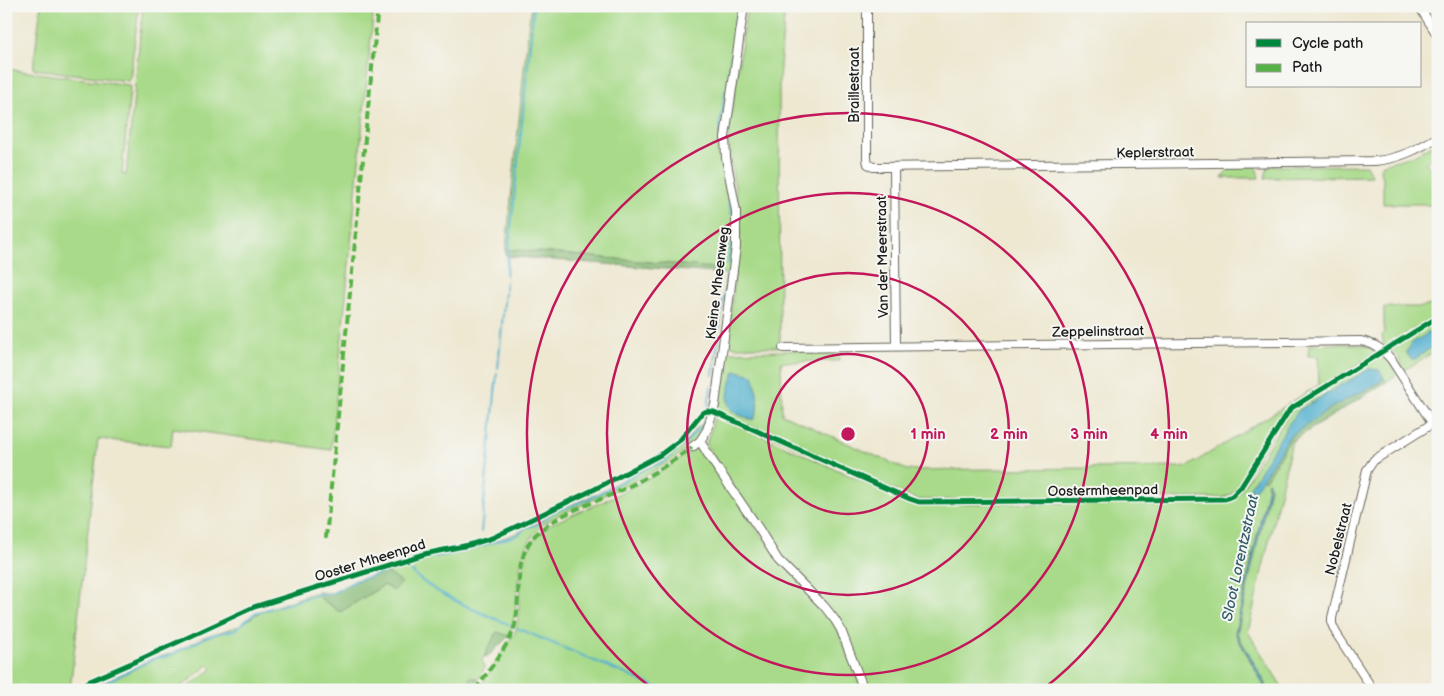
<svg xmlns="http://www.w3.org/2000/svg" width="1444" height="696" viewBox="0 0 1444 696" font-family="'Balsamiq Sans',sans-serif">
  <rect width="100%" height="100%" fill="#f6f6f2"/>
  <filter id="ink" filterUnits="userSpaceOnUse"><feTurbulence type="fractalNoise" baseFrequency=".02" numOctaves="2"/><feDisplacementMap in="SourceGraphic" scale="10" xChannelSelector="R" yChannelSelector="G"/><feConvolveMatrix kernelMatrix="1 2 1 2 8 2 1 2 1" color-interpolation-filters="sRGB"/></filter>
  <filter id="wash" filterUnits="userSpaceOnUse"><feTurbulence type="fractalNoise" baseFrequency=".0096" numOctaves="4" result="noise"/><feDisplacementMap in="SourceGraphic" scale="20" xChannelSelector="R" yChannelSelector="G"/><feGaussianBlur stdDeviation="1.12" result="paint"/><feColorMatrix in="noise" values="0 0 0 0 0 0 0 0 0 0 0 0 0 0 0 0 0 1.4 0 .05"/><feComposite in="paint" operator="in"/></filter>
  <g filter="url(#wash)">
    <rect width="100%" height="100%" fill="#eee8d1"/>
    <path fill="#a8da89" stroke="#627b52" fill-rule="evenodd" d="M41,6H139L130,79L128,81L33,69Z
      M143,6H374L331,450L173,428L171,446L98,439L70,690H6V69L129,85L130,90L122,174L126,175Z
      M532,6H738L737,42L723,122L735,223L730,274L715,273V268L506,249L529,21Z
      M747,6H785L779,79L780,347H737L731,346L727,343L740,233L738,206L731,165L728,138Z
      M1434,144L1438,149V154L1426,162L1438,180V207L1423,204H1383V176H1381L1380,169L1383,164L1412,156Z
      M1366,165L1372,176L1265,178L1268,166Z
      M1256,166L1259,178H1222L1230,167Z
      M1438,303V315L1384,347L1382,335L1384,333V307H1423Z
      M1438,319V327L1412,343L1408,355L1411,359H1415L1438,343V349L1405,370L1398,357L1391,350L1395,345Z
      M1309,345C1328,345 1361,340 1376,351L1374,354L1288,408L1240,486L1232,494L1222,498L919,500L910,497L719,413L717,410L725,353L727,352L835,350L839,354V361L781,362L782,414L907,470L1187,467L1319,385L1318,356H1308ZM737,371L753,375L728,403L729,388Z
      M1380,355L1388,360L1396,373L1395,376L1386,382L1379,370L1369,369L1299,410L1261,479L1262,478L1265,480L1290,440L1292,441L1248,632L1284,690H1262L1266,684L1237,634L1270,487L1269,482H1267L1268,487L1235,633L1264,685L1259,690H867L845,633L786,566L706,445L715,415L909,502L918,504L1220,502L1233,497L1242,489L1290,412Z
      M708,422C704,427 702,433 698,438C678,464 613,491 582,505C564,513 543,519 532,537C511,568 522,604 509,636L497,632L482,660L485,667L478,679L471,677L462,690H184L212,669L208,665L177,690H85L124,674L151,659L174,653L204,637L239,626L257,614L266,610L313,593L340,612L384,585L401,583L387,572L406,567L422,558L463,552L517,533L554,512L599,493L662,461L683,445L696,428Z
      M696,448L701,449L759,532L836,626L862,690H478L515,632L518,619L522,569L527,551L537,535L551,524L604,501L657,474Z"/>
    <path fill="#86ba75" stroke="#516b48" d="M506,249L715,268V273L506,256Z
      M1383,376L1386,382L1292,441L1290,440L1265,480L1262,478L1290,436L1334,406L1381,381Z
      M387,572L402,583L394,591L384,585L340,612L313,593L319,592L330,594L354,582Z
      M497,632L509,636L488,656L484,657Z
      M471,677L478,679L472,690H462Z"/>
    <path fill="#4eaecd" stroke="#356574" d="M1438,327V343L1415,359H1411L1406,352L1412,343Z
      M1369,369L1379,370L1383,376L1382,381L1334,406L1290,436L1255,490H1251L1250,487L1288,425L1299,410Z
      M737,371L753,375C757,385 761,412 753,420C746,417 735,415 731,409C724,400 731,382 734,373Z
      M1268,481L1270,487L1237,631L1238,636L1266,684L1262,690H1259L1264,685L1235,633L1268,487Z"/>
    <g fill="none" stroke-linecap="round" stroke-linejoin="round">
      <path stroke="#4eaecd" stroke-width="2" d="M729,71L739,6
        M726,88L720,124V141L731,214
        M728,265L732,230
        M506,276L534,6
        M719,329L727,274
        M498,368L506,281
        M713,375L719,336
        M708,407L711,387
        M481,532L497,374
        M408,566C420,589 488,616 513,626
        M517,628L663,690
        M88,690L100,685L155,658L166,657L211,635L235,630L255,613L320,594L333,593L357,580L408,566L427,558L458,553L518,535L525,528L536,525L554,512L589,499L644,469L662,463L685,444L695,432L701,428L707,415"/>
    </g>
  </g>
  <g filter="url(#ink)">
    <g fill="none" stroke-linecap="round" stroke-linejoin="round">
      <g stroke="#66635b" stroke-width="10">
        <path id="street" d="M867,6V159L868,164L873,167L1375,161C1399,159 1418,149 1438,137
          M1419,6L1438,36
          M894,167L896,346
          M783,348L1360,341C1374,343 1382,349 1391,359L1438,432
          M700,441L709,456L759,529L778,560L824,606L835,620L841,630L864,690
          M692,447L700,441L707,430L715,405L736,247V211L726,158L725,137L744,6
          M1373,690L1336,633L1332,624V618L1367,470L1374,460L1438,420"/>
      </g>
      <use href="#street" stroke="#fff" stroke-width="8"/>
      <path stroke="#55b145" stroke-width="4" stroke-dasharray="8 4" stroke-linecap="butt" d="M326,538L378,6
        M475,690C487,672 510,645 515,625C521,598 514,568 529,543C546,516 596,503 624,489C648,477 671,463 692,447"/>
      <g stroke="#f6f6f2" stroke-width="8">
        <path id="cycleway" d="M74,690L90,681L141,659L254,607L424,554L469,545L492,538L595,489L660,455L680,440L702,413L707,411L714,412L910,499L919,502L1225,499L1232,496L1241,487L1290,409L1438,317"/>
      </g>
      <use href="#cycleway" stroke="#00873e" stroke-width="5"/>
    </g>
  </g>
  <g fill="none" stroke="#c2185b" stroke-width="2.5">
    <circle cx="848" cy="434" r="80"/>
    <circle cx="848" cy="434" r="161"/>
    <circle cx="848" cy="434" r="241"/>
    <path d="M653 689A321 321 0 1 1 1043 689"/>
  </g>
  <g text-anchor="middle" stroke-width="4" stroke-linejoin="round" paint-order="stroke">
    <g font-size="14" fill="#1c1c1c" stroke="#f6f6f2">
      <text transform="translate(854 85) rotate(-90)" y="5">Braillestraat</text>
      <text transform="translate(1155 152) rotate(-1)" y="5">Keplerstraat</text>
      <text transform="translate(882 257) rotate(-91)" y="5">Van der Meerstraat</text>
      <text transform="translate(717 283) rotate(-83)" y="5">Kleine Mheenweg</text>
      <text transform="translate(1098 331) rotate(-1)" y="5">Zeppelinstraat</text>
      <text transform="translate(1103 490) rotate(-1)" y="5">Oostermheenpad</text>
      <text transform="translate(1338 539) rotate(-76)" y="5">Nobelstraat</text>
      <text transform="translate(370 560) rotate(-17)" y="5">Ooster Mheenpad</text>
    </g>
    <g font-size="15" font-style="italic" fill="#325e6c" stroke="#f6f6f2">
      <text transform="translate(1240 558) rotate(-78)" y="5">Sloot Lorentzstraat</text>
    </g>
  </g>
  <circle cx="848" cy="434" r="8" fill="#c2185b" stroke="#f6f6f2" stroke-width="2.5"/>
  <g font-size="15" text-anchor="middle" font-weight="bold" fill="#c2185b" stroke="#f6f6f2" stroke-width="4" stroke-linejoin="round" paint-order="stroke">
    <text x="928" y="439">1 min</text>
    <text x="1009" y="439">2 min</text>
    <text x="1089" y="439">3 min</text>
    <text x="1169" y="439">4 min</text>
  </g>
  <rect width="1444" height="696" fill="none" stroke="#f6f6f2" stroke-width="25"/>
  <rect x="1246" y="22" width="175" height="65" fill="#f6f6f2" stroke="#9f9f9c"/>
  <rect x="1256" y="39" width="25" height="8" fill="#00873e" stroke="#9f9f9c"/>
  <text x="1292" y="48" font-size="15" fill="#1c1c1c">Cycle path</text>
  <rect x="1256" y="64" width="25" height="8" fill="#55b145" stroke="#9f9f9c"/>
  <text x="1292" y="72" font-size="15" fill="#1c1c1c">Path</text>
</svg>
